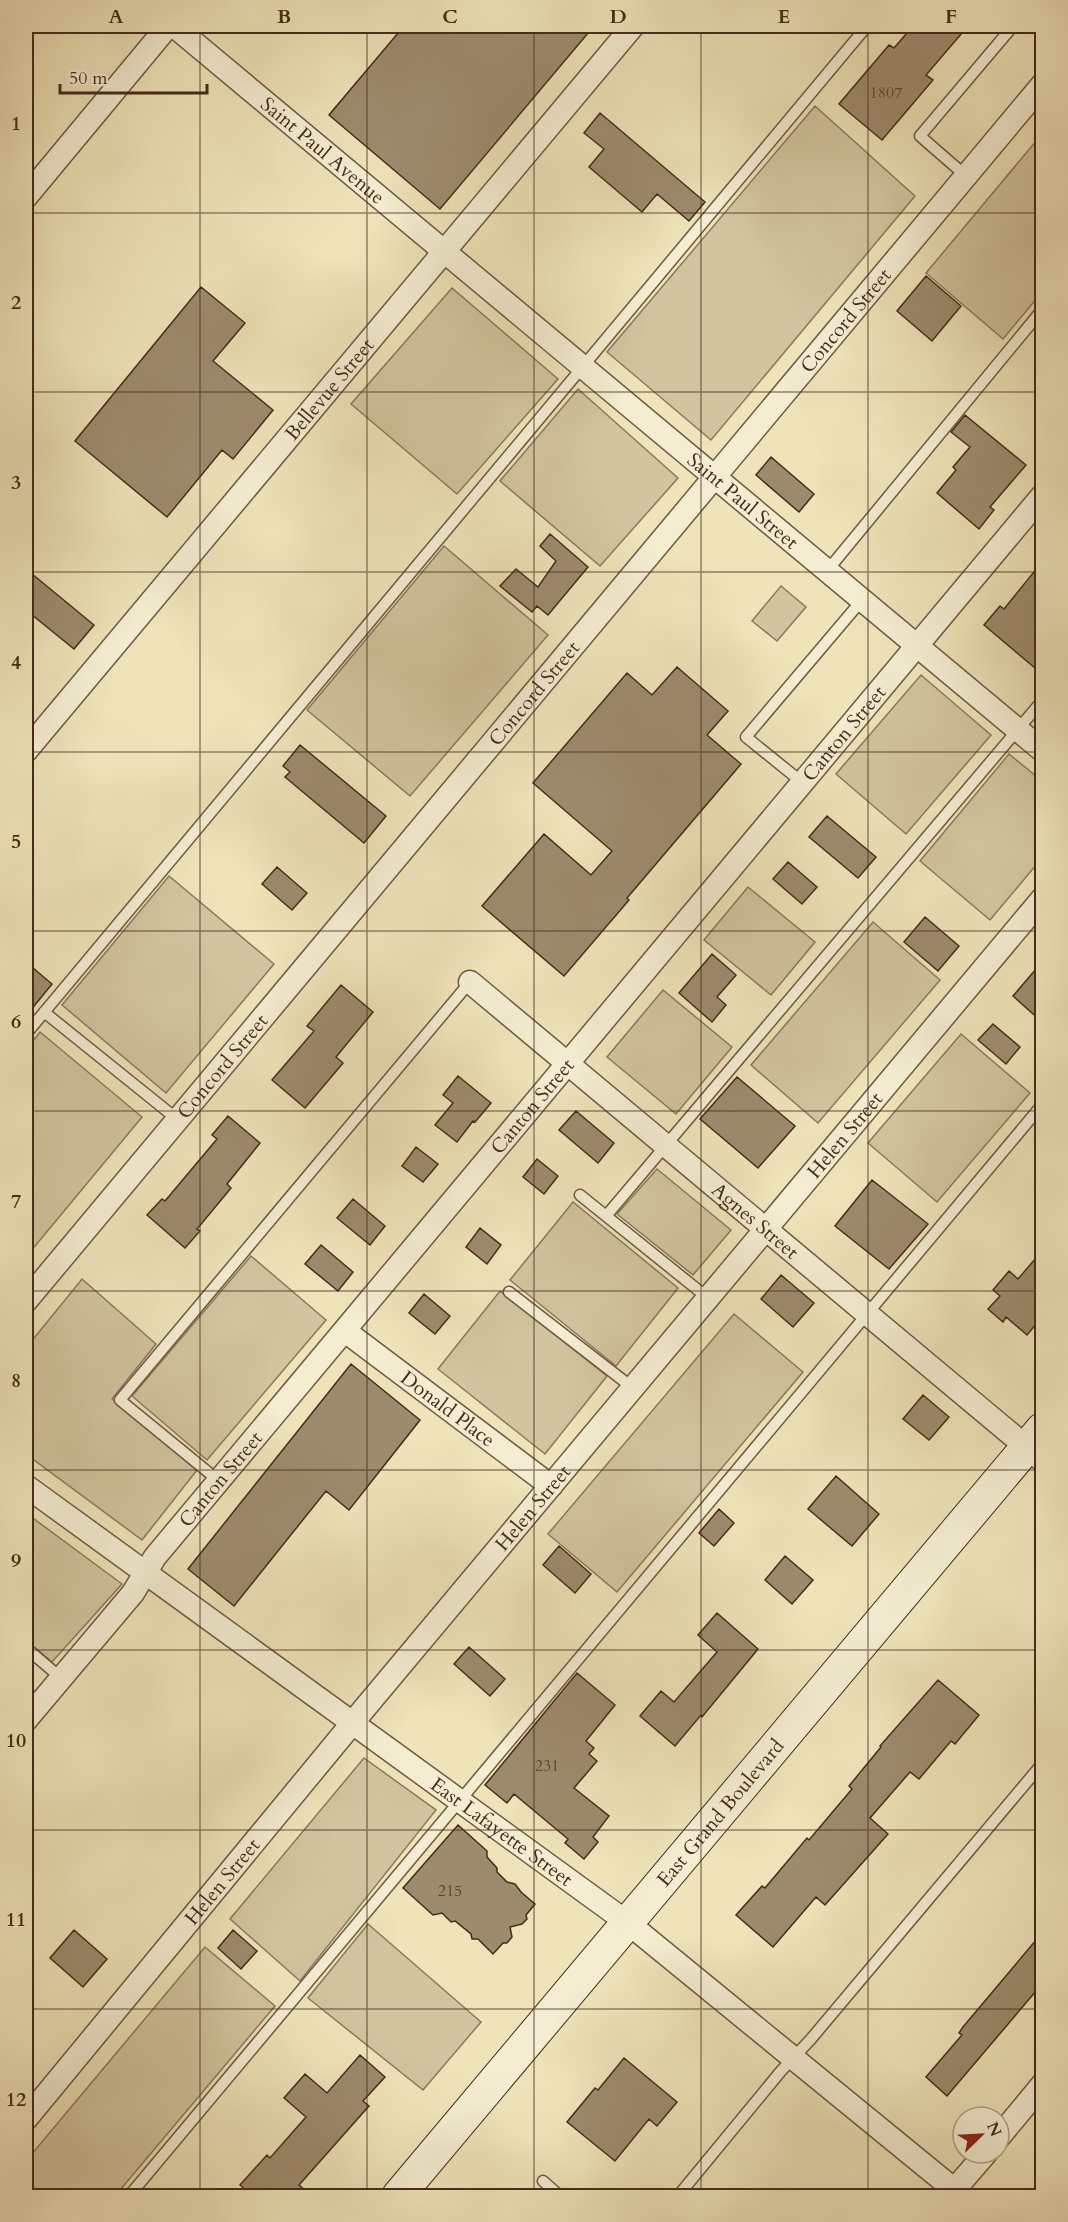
<svg xmlns="http://www.w3.org/2000/svg" width="1068" height="2222" viewBox="0 0 1068 2222" font-family="Cardo,serif">
  <rect width="100%" height="100%" fill="#eee3b9"/>
  <filter id="stains"><feTurbulence type="fractalNoise" baseFrequency=".00333" numOctaves="4"/><feColorMatrix values="0 0 0 0 .2 0 0 0 0 .09 0 0 0 0 .02 0 0 0 .5 -.17"/></filter>
  <radialGradient id="worn" r=".72"><stop offset=".6" stop-color="#630" stop-opacity="0"/><stop offset="1" stop-color="#630" stop-opacity=".3"/></radialGradient>
  <path fill="#d1c49e" stroke="#8b785c" stroke-width="1.5" d="M815,106L915,196L711,440L607,352Z
    M1042,134V292L1003,339L926,273Z
    M452,288L558,379L457,494L351,404Z
    M578,389L678,478L600,566L500,481Z
    M444,546L548,635L410,796L307,710Z
    M781,586L806,607L777,641L752,621Z
    M921,675L991,735L906,834L836,774Z
    M1009,754L1042,781V858L990,920L920,861Z
    M169,876L274,964L166,1093L62,1005Z
    M748,887L815,942L771,995L704,940Z
    M873,922L940,980L818,1123L751,1065Z
    M663,990L732,1047L676,1114L607,1057Z
    M40,1032L142,1117L26,1257V1050Z
    M961,1034L1030,1093L937,1202L868,1143Z
    M657,1169L731,1230L693,1275L617,1214Z
    M573,1202L678,1288L616,1366L510,1280Z
    M251,1256L326,1320L207,1460L132,1396Z
    M82,1279L156,1344L112,1399L197,1470L142,1540L26,1454V1348Z
    M500,1291L607,1376L545,1454L438,1369Z
    M734,1314L803,1372L617,1592L548,1534Z
    M26,1513L122,1584L52,1662L26,1640Z
    M364,1758L436,1810L300,1981L230,1919Z
    M368,1924L481,2022L423,2090L308,1998Z
    M205,1947L275,2006L115,2196H39L26,2185V2161Z"/>
  <path fill="#9d8b6d" stroke="#452b1a" stroke-width="1.5" d="M404,26H594L440,209L329,115Z
    M913,26H968L926,75L933,80L882,140L839,104L889,45L894,48Z
    M600,113L705,202L689,221L657,194L642,212L589,167L604,149L584,133Z
    M926,276L961,306L932,341L897,311Z
    M201,287L245,323L213,361L273,410L233,459L222,450L167,517L75,441Z
    M965,415L1026,465L990,507L994,510L979,529L937,493L956,470L953,467L970,447L951,432Z
    M771,457L814,494L799,512L756,475Z
    M550,534L588,567L548,615L537,606L532,612L500,586L516,569L538,587L556,561L540,546Z
    M1042,562V674L984,625L1000,606L1004,609Z
    M26,569L94,625L74,649L26,610Z
    M677,667L728,711L707,735L741,764L627,898L629,900L564,976L482,906L544,834L591,875L612,851L533,783L627,673L652,695Z
    M300,745L386,816L364,843L285,777L290,772L283,766Z
    M827,816L876,857L858,878L809,837Z
    M788,862L817,887L802,904L773,879Z
    M277,867L307,893L292,910L262,884Z
    M925,917L959,946L938,971L904,942Z
    M712,954L736,975L717,997L726,1005L712,1022L679,993Z
    M26,962L52,984L26,1016Z
    M1042,962V1022L1013,996Z
    M341,985L373,1012L336,1057L343,1063L305,1108L272,1080L314,1031L307,1026Z
    M993,1024L1020,1047L1006,1064L978,1040Z
    M458,1076L491,1103L475,1122L473,1121L457,1142L435,1125L453,1103L443,1095Z
    M737,1077L795,1126L758,1168L700,1119Z
    M576,1111L614,1143L598,1163L559,1130Z
    M228,1116L260,1143L227,1184L231,1188L197,1229L200,1231L185,1248L147,1215L162,1199L165,1201L217,1139L212,1135Z
    M416,1147L438,1164L423,1182L402,1166Z
    M537,1159L558,1176L544,1194L523,1177Z
    M872,1180L928,1224L889,1269L835,1226Z
    M353,1199L385,1226L370,1245L337,1218Z
    M480,1228L501,1245L487,1264L466,1247Z
    M321,1245L353,1272L338,1291L305,1264Z
    M1042,1251V1317L1027,1335L1006,1317L1003,1322L988,1309L1000,1296L993,1290L1009,1271L1018,1279Z
    M781,1275L814,1303L793,1327L761,1299Z
    M424,1294L450,1316L435,1334L409,1313Z
    M351,1364L420,1420L349,1510L326,1491L234,1606L188,1569Z
    M923,1395L949,1417L929,1440L903,1419Z
    M836,1476L879,1514L852,1546L808,1509Z
    M719,1509L734,1523L714,1546L699,1533Z
    M559,1546L591,1574L575,1593L543,1565Z
    M785,1556L813,1580L792,1604L765,1580Z
    M717,1613L758,1649L702,1717L701,1715L675,1746L640,1716L661,1691L674,1702L717,1652L698,1635Z
    M469,1647L505,1679L490,1696L454,1664Z
    M577,1673L615,1705L586,1741L594,1748L589,1754L597,1761L574,1788L609,1816L593,1837L598,1842L584,1859L565,1843L568,1839L514,1794L507,1803L485,1785Z
    M938,1680L979,1715L955,1744L951,1741L919,1779L910,1772L870,1818L888,1834L825,1905L816,1897L773,1947L736,1915L762,1886L765,1888L807,1838L809,1840L852,1789L849,1786L881,1747L880,1746Z
    M458,1825L487,1851V1857L497,1868V1872L507,1882L515,1884L521,1892L535,1904L526,1915L527,1919L522,1924L510,1927L512,1937L507,1943H503L493,1954L478,1939H472L471,1934L455,1921L451,1922L442,1913L433,1915L403,1888Z
    M74,1930L107,1959L83,1987L50,1958Z
    M233,1930L257,1951L241,1969L218,1948Z
    M1042,1933V1984L947,2096L926,2077L962,2035L959,2033L963,2027Z
    M360,2055L385,2077L363,2101L369,2106L299,2185L312,2196H253L240,2185L267,2155L270,2158L306,2117L284,2098L305,2074L327,2093Z
    M624,2058L677,2102L657,2126L649,2119L615,2161L567,2122L595,2088L598,2090Z"/>
  <g fill="none" stroke-linecap="round" stroke-linejoin="round">
    <g stroke="#6f5942" stroke-width="13">
      <path id="service" d="M966,176L920,136L1013,26
        M827,571L1042,310
        M803,783L746,737L862,600
        M44,1012L177,1119
        M26,1034L867,26
        M580,1195L708,1298
        M606,1216L1042,701
        M509,1292L633,1388
        M219,1481L120,1400L470,982
        M26,1648L61,1678
        M543,2181L560,2196
        M129,2196L1042,1105
        M678,2196L781,2071L811,2039L1042,1764"/>
    </g>
    <g stroke="#6f5942" stroke-width="25">
      <g id="minor">
        <path id="s1" d="M174,26L1042,750"/>
        <path d="M26,197L168,26"/>
        <path id="s2" d="M26,751L633,26"/>
        <path id="s3" d="M470,982L1042,1460"/>
        <path id="s4" d="M26,1301L1042,85"/>
        <path id="s5" d="M345,1331L551,1486"/>
        <path id="s6" d="M26,1486L628,1923L962,2196"/>
        <path id="s7" d="M26,1720L133,1593L155,1557L1042,496"/>
        <path id="s8" d="M26,2119L364,1709L1042,899"/>
        <path d="M999,2137L1042,2085"/>
        <path d="M949,2196L986,2153"/>
      </g>
    </g>
    <g stroke="#452b1a" stroke-width="34">
      <g id="secondary">
        <path id="s9" d="M398,2196L1042,1429"/>
      </g>
    </g>
    <use href="#service" stroke="#f4edd2" stroke-width="10"/>
    <use href="#minor" stroke="#f4edd2" stroke-width="22"/>
    <use href="#secondary" stroke="#f4edd2" stroke-width="32"/>
  </g>
  <path fill="none" stroke="#452b1a" stroke-width="1.5" stroke-opacity="0.55" d="M200,26V2196M367,26V2196M534,26V2196M701,26V2196M868,26V2196M26,213H1042M26,392H1042M26,572H1042M26,752H1042M26,931H1042M26,1111H1042M26,1291H1042M26,1470H1042M26,1650H1042M26,1830H1042M26,2009H1042"/>
  <g text-anchor="middle" stroke-width="6" stroke-linejoin="round" paint-order="stroke">
    <g font-size="16" fill="#5b432f">
      <text x="886" y="98">1807</text>
      <text x="547" y="1771">231</text>
      <text x="450" y="1896">215</text>
    </g>
    <g font-size="20" fill="#452b1a" stroke="#f4edd2">
      <text dy="7" stroke="none"><textPath href="#s1" startOffset="194">Saint Paul Avenue</textPath></text>
      <text dy="7" stroke="none"><textPath href="#s4" startOffset="1278">Concord Street</textPath></text>
      <text dy="7" stroke="none"><textPath href="#s2" startOffset="472">Bellevue Street</textPath></text>
      <text dy="7" stroke="none"><textPath href="#s1" startOffset="741">Saint Paul Street</textPath></text>
      <text dy="7" stroke="none"><textPath href="#s4" startOffset="792">Concord Street</textPath></text>
      <text dy="7" stroke="none"><textPath href="#s7" startOffset="1282">Canton Street</textPath></text>
      <text dy="7" stroke="none"><textPath href="#s4" startOffset="306">Concord Street</textPath></text>
      <text dy="7" stroke="none"><textPath href="#s7" startOffset="796">Canton Street</textPath></text>
      <text dy="7" stroke="none"><textPath href="#s8" startOffset="1280">Helen Street</textPath></text>
      <text dy="7" stroke="none"><textPath href="#s3" startOffset="372">Agnes Street</textPath></text>
      <text dy="7" stroke="none"><textPath href="#s5" startOffset="129">Donald Place</textPath></text>
      <text dy="7" stroke="none"><textPath href="#s7" startOffset="310">Canton Street</textPath></text>
      <text dy="7" stroke="none"><textPath href="#s8" startOffset="794">Helen Street</textPath></text>
      <text dy="7" stroke="none"><textPath href="#s9" startOffset="501">East Grand Boulevard</textPath></text>
      <text dy="7" stroke="none"><textPath href="#s6" startOffset="588">East Lafayette Street</textPath></text>
      <text dy="7" stroke="none"><textPath href="#s8" startOffset="308">Helen Street</textPath></text>
    </g>
  </g>
  <rect width="1068" height="2222" fill="none" stroke="#eee3b9" stroke-width="66"/>
  <g transform="translate(981 2135) rotate(66)"><circle r="28" fill="#f4edd2" stroke="#ae9f88" stroke-width="1.5"/>
  <path d="M0-4.5L10 22L0 15L-10 22Z" fill="#8f2418"/>
  <text y="-9" font-size="16" font-weight="bold" text-anchor="middle" fill="#452b1a">N</text>
  </g>
  <path d="M60 84v9h147v-9" fill="none" stroke="#452b1a" stroke-width="3"/>
  <text x="69" y="84" font-size="18" fill="#452b1a" stroke="#f4edd2" stroke-width="4.5" paint-order="stroke">50 m</text>
  <rect x="33" y="33" width="1002" height="2156" fill="none" stroke="#452b1a" stroke-width="2"/>
  <g font-size="20" text-anchor="middle" font-weight="bold" fill="#452b1a">
    <text x="116" y="23">A</text>
    <text x="284" y="23">B</text>
    <text x="450" y="23">C</text>
    <text x="618" y="23">D</text>
    <text x="784" y="23">E</text>
    <text x="951" y="23">F</text>
    <text x="16" y="130">1</text>
    <text x="16" y="309">2</text>
    <text x="16" y="489">3</text>
    <text x="16" y="669">4</text>
    <text x="16" y="848">5</text>
    <text x="16" y="1028">6</text>
    <text x="16" y="1208">7</text>
    <text x="16" y="1387">8</text>
    <text x="16" y="1567">9</text>
    <text x="16" y="1747">10</text>
    <text x="16" y="1926">11</text>
    <text x="16" y="2106">12</text>
  </g>
  <rect width="100%" height="100%" filter="url(#stains)"/>
  <rect width="100%" height="100%" fill="url(#worn)"/>
</svg>
